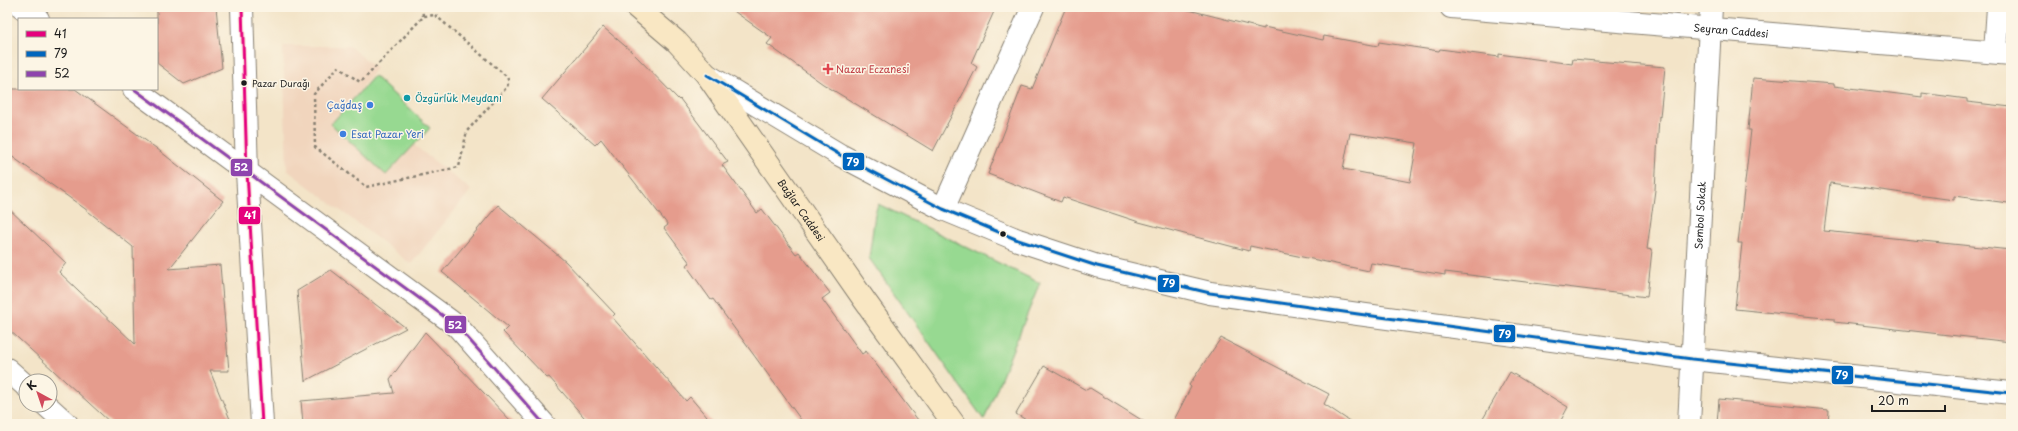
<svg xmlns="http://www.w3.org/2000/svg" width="2018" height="431" viewBox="0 0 2018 431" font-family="'Playpen Sans',sans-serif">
  <rect width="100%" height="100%" fill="#fcf5e5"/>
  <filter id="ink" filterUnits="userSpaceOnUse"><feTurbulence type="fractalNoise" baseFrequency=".025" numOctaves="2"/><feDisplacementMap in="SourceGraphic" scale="8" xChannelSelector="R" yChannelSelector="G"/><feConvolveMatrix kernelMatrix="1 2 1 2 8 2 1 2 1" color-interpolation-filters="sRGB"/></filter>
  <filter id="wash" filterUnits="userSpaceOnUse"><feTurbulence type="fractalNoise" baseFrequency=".012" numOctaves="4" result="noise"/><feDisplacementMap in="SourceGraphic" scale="16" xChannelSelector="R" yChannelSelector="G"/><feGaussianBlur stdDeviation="0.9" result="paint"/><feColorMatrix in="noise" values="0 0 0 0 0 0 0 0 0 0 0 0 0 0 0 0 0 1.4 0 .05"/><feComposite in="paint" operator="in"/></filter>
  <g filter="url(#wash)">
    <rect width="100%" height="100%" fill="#f3e4c8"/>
    <path fill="#f1d5bd" d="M283,46H349L376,68L354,98L471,190L411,264L287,170Z"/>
    <path fill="#97d991" stroke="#5a7a56" d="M374,76L430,128L386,175L331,124Z
      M878,204L1040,283L984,420L869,258L875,214Z"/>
    <g id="blocks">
      <path fill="#e59c8d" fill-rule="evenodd" d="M157,7H216L222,68L184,84L157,63Z
        M728,7H996L971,63L977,67L933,151L823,84L767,44L772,38Z
        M1066,7H1177L1264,29V27L1323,40L1324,36L1378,46L1379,42L1439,51L1440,49L1499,57V54L1572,64L1573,59L1665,67L1660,117L1659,116L1655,190L1647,249L1652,250L1647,297L1445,272V275L1371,263L1369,271L1250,246L1249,251L1139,222L1063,197L1061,202L988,174L1022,86L1032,89ZM1350,133L1417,143L1410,182L1343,169Z
        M603,27L632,52L679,100L680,99L728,162L722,165L757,213L762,209L796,254L799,252L830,293L822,299L862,354L866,351L921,424H804L713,299L711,300L686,265L690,263L664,228L668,225L601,139L595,145L542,99Z
        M1753,78L1834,84V86L1922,97V93L1967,99V102L2011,107V180L2008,203L1954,196V200L1830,183L1824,231L2011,250V342L1834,322V319L1735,309L1742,243H1738L1751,130H1748Z
        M7,89H75L156,148L223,201L169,269L220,265L229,371H210L232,424H112L7,328V207L66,263L59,272L135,344L133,247L84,208L7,153Z
        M498,205L566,262L615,314L612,317L686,401L690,397L713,424H590L549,377L547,378L503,332L508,327L442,272Z
        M331,270L406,328L305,381L297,291Z
        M425,332L514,424H303L301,401L394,393L390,379Z
        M1221,338L1329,394L1324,404L1354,424H1172L1191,387L1189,385Z
        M1044,366L1086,390L1090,388L1148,424H1033L1016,414Z
        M1510,372L1568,407L1559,424H1480Z
        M1719,399L1829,410L1828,424H1717Z"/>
    </g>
  </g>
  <g filter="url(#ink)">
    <use href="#blocks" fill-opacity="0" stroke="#888072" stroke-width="1"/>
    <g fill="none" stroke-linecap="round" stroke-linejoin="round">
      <g stroke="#888072" stroke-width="24">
        <g id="minor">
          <path d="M22,7L38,19"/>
          <path d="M242,7L247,172L262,424"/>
          <path id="s1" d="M1451,7L2011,54"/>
          <path d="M1995,52L1998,7"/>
          <path d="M134,89L457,326L544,424"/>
          <path d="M943,209L1033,7"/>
          <path d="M7,369L26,386"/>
          <path d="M46,405L67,424"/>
          <path id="s2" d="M1689,424L1711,7"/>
        </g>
      </g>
      <g stroke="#888072" stroke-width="24">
        <path id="tertiary" d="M707,75L840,155L943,209L1018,240L1097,266L1210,293L1358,314L1692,359L2011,393"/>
      </g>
      <g stroke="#888072" stroke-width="24">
        <g id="secondary">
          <path id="s3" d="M636,7L677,42L707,75L865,301L954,424"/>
        </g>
      </g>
      <path stroke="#888072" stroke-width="2.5" stroke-dasharray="3 3" stroke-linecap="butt" d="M422,7L423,16
        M435,15L506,76L509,81L507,87L467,131L459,167L366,187L315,147L314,94L338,67L360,82L364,79L424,16Z"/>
      <use href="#minor" stroke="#fff" stroke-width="22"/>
      <use href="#tertiary" stroke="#fff" stroke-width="22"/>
      <use href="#secondary" stroke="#f9e7c3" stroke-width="22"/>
      <g stroke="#fcf5e5" stroke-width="6">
        <path id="bus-1" d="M242,7L247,172L262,424"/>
      </g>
      <g stroke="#fcf5e5" stroke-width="6">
        <path id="bus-2" d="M707,75L840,155L943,209L1018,240L1097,266L1210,293L1358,314L1692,359L2011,393"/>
      </g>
      <g stroke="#fcf5e5" stroke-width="6">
        <path id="bus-3" d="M134,89L457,326L544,424"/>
      </g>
      <use href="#bus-1" stroke="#e5007d" stroke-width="3"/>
      <use href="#bus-2" stroke="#0065bd" stroke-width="3"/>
      <use href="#bus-3" stroke="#8e44ad" stroke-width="3"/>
    </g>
  </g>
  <path fill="#e0444e" stroke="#fcf5e5" stroke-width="1.5" d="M826 63h4v4h4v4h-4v4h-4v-4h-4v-4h4z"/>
  <g fill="#1c1c1c" stroke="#fcf5e5" stroke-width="1.5">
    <circle cx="244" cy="83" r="3.5"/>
    <circle cx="1003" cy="234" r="3.5"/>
  </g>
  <circle fill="#0f9aa8" stroke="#fcf5e5" stroke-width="1.5" cx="407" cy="98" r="4"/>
  <g fill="#3f7fe0" stroke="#fcf5e5" stroke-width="1.5">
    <circle cx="370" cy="105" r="4"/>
    <circle cx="343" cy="134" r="4"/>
  </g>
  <g text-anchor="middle" stroke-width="3" stroke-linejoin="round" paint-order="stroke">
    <g font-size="9" fill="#1c1c1c" stroke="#fcf5e5" text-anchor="start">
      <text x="252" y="87">Pazar Durağı</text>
    </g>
    <g font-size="10" fill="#1c1c1c" stroke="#fcf5e5">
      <text dy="4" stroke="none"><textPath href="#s1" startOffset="281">Seyran Caddesi</textPath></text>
      <text dy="4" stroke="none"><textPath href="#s3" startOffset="263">Bağlar Caddesi</textPath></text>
      <text dy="4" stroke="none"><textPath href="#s2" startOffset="209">Sembol Sokak</textPath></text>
    </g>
    <g font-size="10" fill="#be3a42" stroke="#fcf5e5" text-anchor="start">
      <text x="836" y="73">Nazar Eczanesi</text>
    </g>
    <g font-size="10" fill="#0d838f" stroke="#fcf5e5" text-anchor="start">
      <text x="415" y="102">Özgürlük Meydanı</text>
    </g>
    <g font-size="10" fill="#366cbe" stroke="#fcf5e5" text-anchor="end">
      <text x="362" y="109">Çağdaş</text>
      <text x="351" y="138" text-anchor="start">Esat Pazar Yeri</text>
    </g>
  </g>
  <g stroke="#fcf5e5" stroke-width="1.5">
    <rect x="842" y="152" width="23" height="19" rx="4" fill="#0065bd"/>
    <rect x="230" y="158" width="23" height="19" rx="4" fill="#8e44ad"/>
    <rect x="238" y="206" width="23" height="19" rx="4" fill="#e5007d"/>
    <rect x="1157" y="274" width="23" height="19" rx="4" fill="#0065bd"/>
    <rect x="444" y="315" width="23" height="19" rx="4" fill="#8e44ad"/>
    <rect x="1493" y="324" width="23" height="19" rx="4" fill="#0065bd"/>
    <rect x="1831" y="365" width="23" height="20" rx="4" fill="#0065bd"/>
  </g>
  <g font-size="11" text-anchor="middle" font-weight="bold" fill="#fff">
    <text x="853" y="166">79</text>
    <text x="241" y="171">52</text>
    <text x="250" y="219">41</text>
    <text x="1169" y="287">79</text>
    <text x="455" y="329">52</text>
    <text x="1505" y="338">79</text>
    <text x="1842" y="379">79</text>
  </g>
  <rect width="2018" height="431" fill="none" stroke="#fcf5e5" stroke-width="24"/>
  <rect x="18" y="18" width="140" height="72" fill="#fcf5e5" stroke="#a29e95"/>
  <rect x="26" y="31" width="20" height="6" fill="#e5007d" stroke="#a29e95"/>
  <text x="54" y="38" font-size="12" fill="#1c1c1c">41</text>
  <rect x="26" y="51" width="20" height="6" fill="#0065bd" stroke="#a29e95"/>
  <text x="54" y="58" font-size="12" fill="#1c1c1c">79</text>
  <rect x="26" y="71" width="20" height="6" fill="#8e44ad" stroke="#a29e95"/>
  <text x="54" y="78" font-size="12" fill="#1c1c1c">52</text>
  <g transform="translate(38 393) rotate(320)"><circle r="19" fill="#fcf5e5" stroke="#a29e95"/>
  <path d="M0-3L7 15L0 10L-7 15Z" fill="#d1495b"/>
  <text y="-6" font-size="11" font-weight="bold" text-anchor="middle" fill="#1c1c1c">K</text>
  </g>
  <path d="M1872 405v6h73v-6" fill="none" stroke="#1c1c1c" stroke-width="2"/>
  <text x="1878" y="405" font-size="12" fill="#1c1c1c" stroke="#fcf5e5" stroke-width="3" paint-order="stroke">20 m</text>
</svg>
